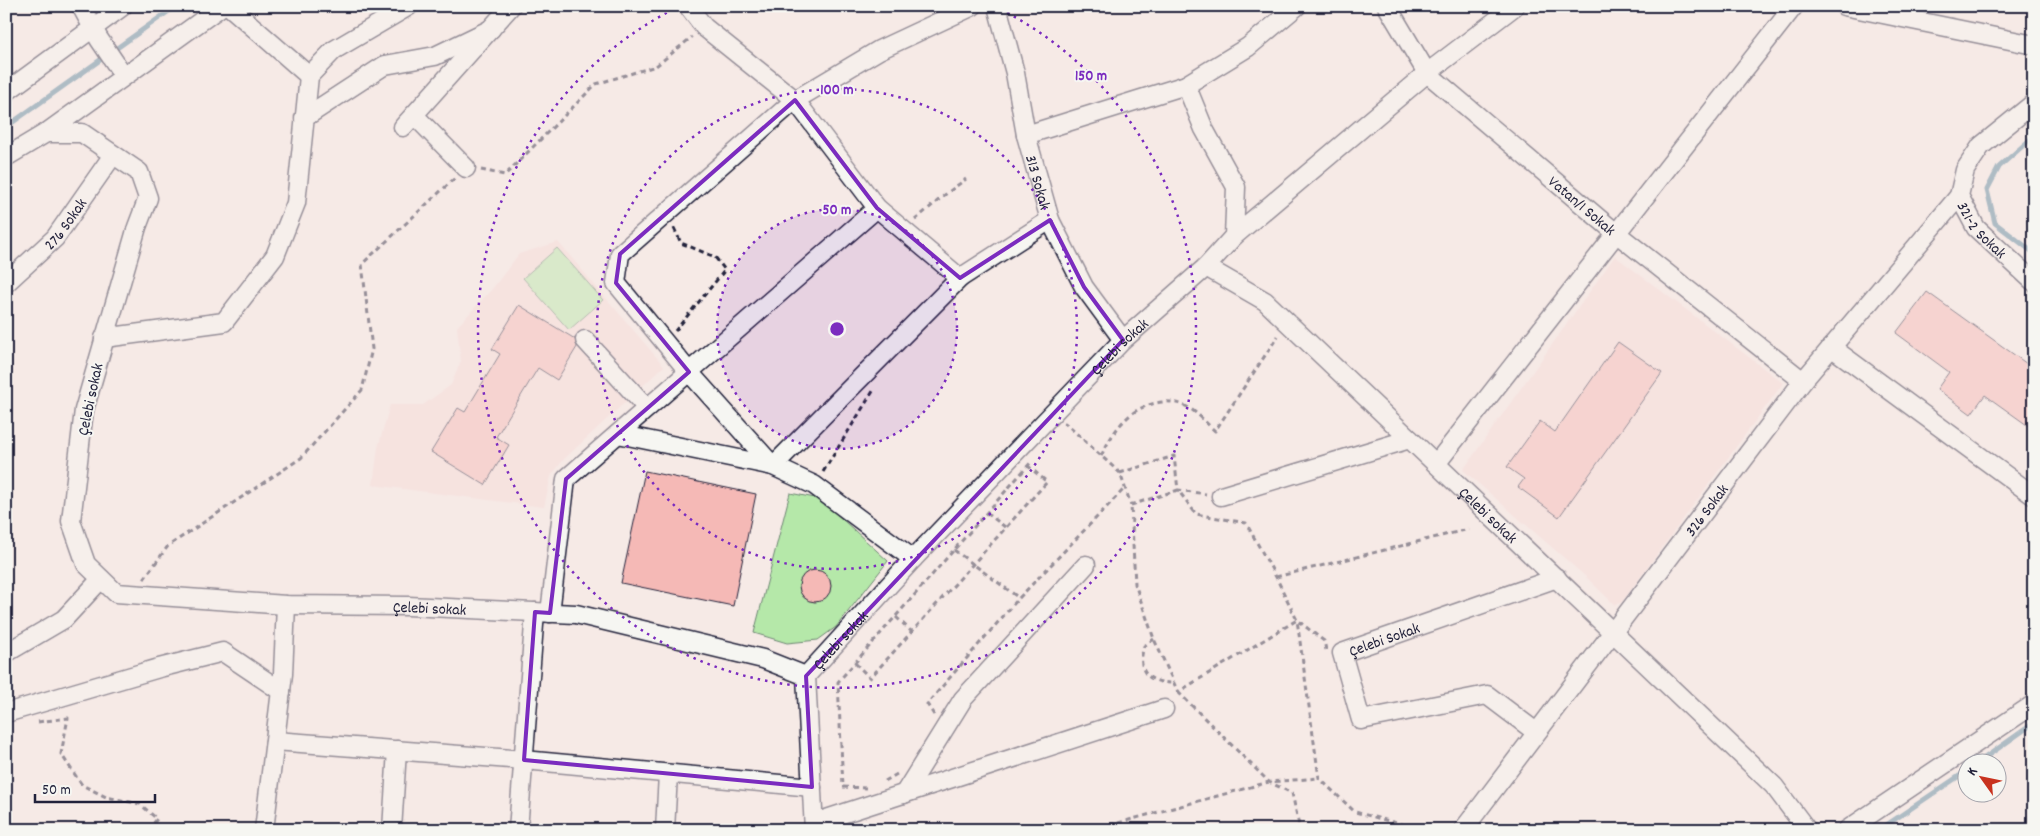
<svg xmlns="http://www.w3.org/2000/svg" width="2040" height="836" viewBox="0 0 2040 836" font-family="Dekko,sans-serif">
  <rect width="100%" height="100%" fill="#f6eae6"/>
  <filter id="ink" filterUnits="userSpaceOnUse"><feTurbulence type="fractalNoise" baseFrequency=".02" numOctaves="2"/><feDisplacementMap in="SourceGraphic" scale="10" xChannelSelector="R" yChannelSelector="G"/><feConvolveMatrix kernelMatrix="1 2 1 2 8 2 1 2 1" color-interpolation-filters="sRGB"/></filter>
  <g filter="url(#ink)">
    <path fill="#f6dbd8" d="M558,242L664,366L564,459L551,476L544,507L373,485L378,448L390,405H423L451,385L461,361L457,327L493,288L519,254Z
      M1615,256L1783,383L1622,602L1615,605L1585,576L1463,470Z"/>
    <path fill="#b5e8a9" stroke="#6c8572" d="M557,248L603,300L569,330L523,278Z
      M790,493L820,499L888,561L836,627L818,640L787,643L754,633Z"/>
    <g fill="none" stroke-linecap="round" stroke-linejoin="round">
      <path stroke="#59859c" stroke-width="5" d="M6,127L176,6
        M2034,136L1999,167L1987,190L1995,223L2034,253
        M1976,764L2034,723
        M1879,830L1968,770"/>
    </g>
    <path fill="#f5b9b6" stroke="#22223b" d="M1927,292L2034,369V430L1985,395L1971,414L1937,389L1949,372L1896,333Z
      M519,305L575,339L577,347L557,380L538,368L496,437L509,445L485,485L431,452L458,408L465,412L500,354L492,349Z
      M1618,342L1662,373L1559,517L1518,487L1524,479L1507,467L1540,421L1555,432Z
      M645,471L756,494L733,606L621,583Z
      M799 586a16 16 0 1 1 32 0a16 16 0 1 1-32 0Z"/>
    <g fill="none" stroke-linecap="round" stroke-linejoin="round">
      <g stroke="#22223b" stroke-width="21">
        <g id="minor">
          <path d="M81,6L99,39L124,76"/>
          <path d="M229,6L309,76"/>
          <path d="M688,6L704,27L795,100L877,208L960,278L1050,220"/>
          <path id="s1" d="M997,6L1015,73L1026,135L1050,220L1084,287L1123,340"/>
          <path id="s2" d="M1387,6L1427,73L1616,233L1803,381"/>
          <path d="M1844,6L2034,45"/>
          <path d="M1186,85L1204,129L1236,187L1234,236L1206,267"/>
          <path d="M6,92L123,6"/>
          <path id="s3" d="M2034,103L1981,146L1965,170L1959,196L1976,228L2034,282"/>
          <path d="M414,115L466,168"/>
          <path d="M304,118L385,65L435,56L491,29"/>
          <path d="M403,127L511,6"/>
          <path d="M46,133L222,6"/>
          <path d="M1026,135L1186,85L1248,47L1297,6"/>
          <path id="s4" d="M6,157L46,133H82L139,172L148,198L137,227L84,410L71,521L86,564L116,593L286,605L408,606L576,614L763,659L806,676L913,559L1123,340L1206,267L1265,301L1774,786L1807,830"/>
          <path d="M1234,236L1427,73L1515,6"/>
          <path d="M960,278L773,466L689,372L616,283L620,254L795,100L879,50L973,6"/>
          <path id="s5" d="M6,283L55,238L113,155"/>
          <path d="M104,338L224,322L275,256L296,203L309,76L334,50L409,6"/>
          <path d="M585,340L647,408"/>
          <path d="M1831,347L2034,496"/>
          <path d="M618,434L773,466L814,485L913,559"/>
          <path d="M1436,464L1794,6"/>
          <path d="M1221,496L1410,439"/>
          <path d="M550,613L566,479L877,208"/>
          <path d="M6,653L64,619L101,579"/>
          <path d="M806,676L814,830"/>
          <path d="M6,713L159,668L223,652L281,691"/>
          <path id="s6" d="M1536,732L1487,695L1361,720L1342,653L1557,578"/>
          <path d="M275,741L524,760L812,787"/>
          <path d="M904,794L963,699L1086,565"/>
          <path d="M814,823L1164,709"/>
          <path d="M264,830L283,674L286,605"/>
          <path d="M392,830L397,750"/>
          <path d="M518,830L535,612"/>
          <path d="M665,830L668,774"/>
          <path id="s7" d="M1463,830L1803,381L1959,196"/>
          <path d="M1847,830L2034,704"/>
        </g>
      </g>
      <path stroke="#22223b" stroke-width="3" stroke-dasharray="5 4" stroke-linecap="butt" d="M481,170L505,175L596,84L656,66L692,37
        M915,220L947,193L966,179
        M674,228L681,243L715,257L725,270L675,331
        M1064,425L1065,423L1120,473L1131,505
        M1101,456C1115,428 1130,406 1162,402C1171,401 1181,403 1189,408C1198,413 1207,424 1215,431L1278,336
        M823,472L875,388
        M1120,473L1174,456L1178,490L1206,494
        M987,513L1005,527
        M954,550L1019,598L1125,488
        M1276,577L1469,529
        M144,579L168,546L301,458L362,390L372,349L362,264L455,178
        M896,617L912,632
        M1154,639L1144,646C1136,673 1149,683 1174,683
        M1326,650L1324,641L1297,620L1178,692L1154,639L1135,584L1131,505L1178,490L1196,514L1246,523L1276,577L1297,620L1319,778L1355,812L1423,830
        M855,663L870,678L1047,482L1028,466
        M1178,692L1269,782L1292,793L1300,830
        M934,715L927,704L1019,598
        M38,722L68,718L61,754L82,785L106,797L140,804L157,819L148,830
        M885,781L897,774
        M866,788L843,787L838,682L1032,461
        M1092,830L1269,782L1319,778"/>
      <use href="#minor" stroke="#f6f6f2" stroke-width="18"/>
    </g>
  </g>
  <path d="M0 0H2040V836H0ZM795,100L877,208L960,278L1050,220L1084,287L1123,340L806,676L812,787L524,760L535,612L550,613L566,479L689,372L616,283L620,254Z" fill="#f6eae6" fill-opacity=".55" fill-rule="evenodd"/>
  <path fill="none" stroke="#7b2cbf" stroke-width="4" stroke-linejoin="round" d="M795,100L877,208L960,278L1050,220L1084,287L1123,340L806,676L812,787L524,760L535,612L550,613L566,479L689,372L616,283L620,254Z"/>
  <circle cx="837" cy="329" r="120" fill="#7b2cbf" fill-opacity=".12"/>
  <g fill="none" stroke="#7b2cbf" stroke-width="2.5" stroke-dasharray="2.5 5">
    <circle cx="837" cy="329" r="120"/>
    <circle cx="837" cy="329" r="240"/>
    <path d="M994 6A359 359 0 1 1 680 6"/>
  </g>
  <g text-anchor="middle" stroke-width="4" stroke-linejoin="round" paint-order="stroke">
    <g font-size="16" fill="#22223b" stroke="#f6f6f2">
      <text dy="6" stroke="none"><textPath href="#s1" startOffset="181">313 Sokak</textPath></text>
      <text dy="6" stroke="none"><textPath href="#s2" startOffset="282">Vatan/1 Sokak</textPath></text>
      <text dy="6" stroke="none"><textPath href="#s5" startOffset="84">276 Sokak</textPath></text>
      <text dy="6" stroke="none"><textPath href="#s3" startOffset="165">321-2 Sokak</textPath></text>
      <text dy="6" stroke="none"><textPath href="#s4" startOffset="1754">Çelebi sokak</textPath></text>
      <text transform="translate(89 399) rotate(-78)" y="6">Çelebi sokak</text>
      <text dy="6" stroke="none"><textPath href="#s7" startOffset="402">326 Sokak</textPath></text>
      <text dy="6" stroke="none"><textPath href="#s4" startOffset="2249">Çelebi sokak</textPath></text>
      <text dy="6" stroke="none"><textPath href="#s4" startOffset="914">Çelebi sokak</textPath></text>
      <text dy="6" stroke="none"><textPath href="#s6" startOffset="304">Çelebi Sokak</textPath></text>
      <text dy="6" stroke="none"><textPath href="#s4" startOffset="1349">Çelebi sokak</textPath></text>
    </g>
  </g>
  <circle cx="837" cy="329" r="8" fill="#7b2cbf" stroke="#f6f6f2" stroke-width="2.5"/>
  <g font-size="15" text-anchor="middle" font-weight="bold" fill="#7b2cbf" stroke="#f6f6f2" stroke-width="4" stroke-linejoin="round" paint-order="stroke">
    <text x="1091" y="80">150 m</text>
    <text x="837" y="94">100 m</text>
    <text x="837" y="214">50 m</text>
  </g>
  <rect width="2040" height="836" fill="none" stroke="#f6f6f2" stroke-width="25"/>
  <rect x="12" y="12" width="2015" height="811" fill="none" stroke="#22223b" stroke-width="2" filter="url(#ink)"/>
  <g transform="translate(1982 778) rotate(303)"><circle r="24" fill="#f6f6f2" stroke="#a1a1a9"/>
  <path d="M0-4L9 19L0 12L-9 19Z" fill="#c8321e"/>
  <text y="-8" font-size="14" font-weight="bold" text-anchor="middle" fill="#22223b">K</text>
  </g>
  <path d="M35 794v8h120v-8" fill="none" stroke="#22223b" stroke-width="2.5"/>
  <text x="42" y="794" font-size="15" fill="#22223b" stroke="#f6f6f2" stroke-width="4" paint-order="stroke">50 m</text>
</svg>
